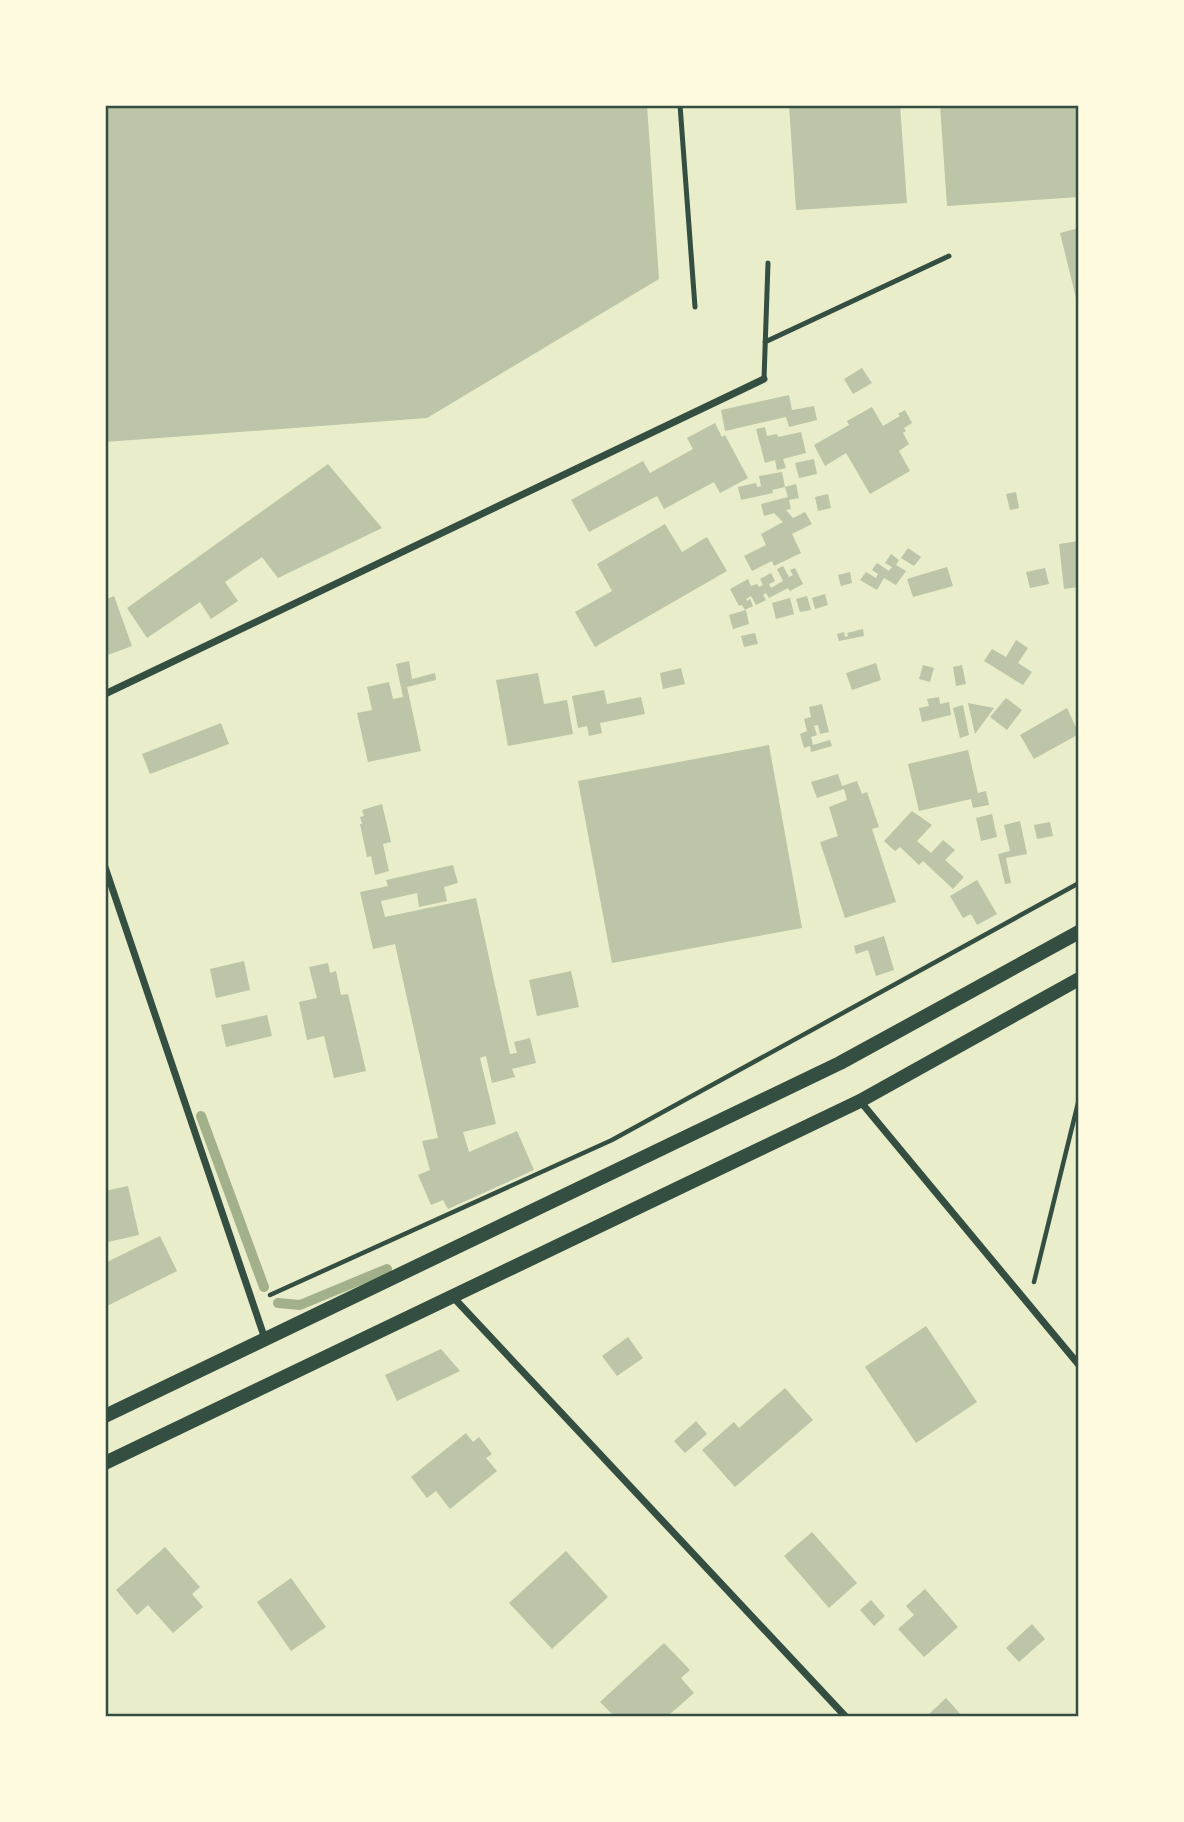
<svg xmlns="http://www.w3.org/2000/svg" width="1184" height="1822" viewBox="0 0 1184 1822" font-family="Ubuntu,sans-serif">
  <rect width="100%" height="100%" fill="#e9edc9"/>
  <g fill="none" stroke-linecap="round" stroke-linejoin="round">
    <path stroke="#a3b18a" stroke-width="10" d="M201,1116L264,1287
      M278,1303L300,1305L387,1269"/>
  </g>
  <path fill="#bcc5a7" d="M105,105H647L659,279L427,418L105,442Z
    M789,105H900L907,203L796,210Z
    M940,105H1079V197L947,206Z
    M1079,228V306H1078L1060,233Z
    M862,368L872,383L853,394L844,379Z
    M789,395L792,410L814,406L817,420L789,427L786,417L725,431L721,410Z
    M872,407L883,426L900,416L898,414L905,410L912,423L904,428L906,431L903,433L909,444L899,451L910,471L870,494L846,453L825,466L814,445L849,425L847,421Z
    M715,423L722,437L725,435L748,478L720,493L714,482L664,509L657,496L589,532L571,500L643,461L650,473L693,449L687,438Z
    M765,427L767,436L777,434L778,437L801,432L806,453L783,459L786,468L777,470L775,460L765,463L756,429Z
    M814,459L817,474L799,478L795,463Z
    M328,464L382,528L278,578L262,557L225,582L238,601L211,619L200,602L147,638L127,608Z
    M782,472L785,487L772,490L773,493L741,500L738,487L756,483L757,487L761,486L759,476Z
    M796,484L799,498L789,500L791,509L786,510L793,518L805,512L812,524L792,534L801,553L774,566L772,561L752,571L744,556L766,545L761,534L783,522L774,513L764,516L761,504L788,497L785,487Z
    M1016,492L1019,508L1010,510L1006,494Z
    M828,494L831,508L818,511L815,497Z
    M665,524L682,552L707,537L727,571L595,647L575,612L612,591L597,564Z
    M1079,541V587L1064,589L1059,544Z
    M908,548L921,557L914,566L901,558Z
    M891,554L899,560L896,565L906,571L896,585L884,578L877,590L860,580L866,572L876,578L878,574L872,570L877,563L889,571L892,567L885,563Z
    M783,566L789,577L793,575L790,570L795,568L803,584L790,591L788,588L769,598L766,593L763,595L766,600L756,605L751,596L746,599L747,601L750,599L753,606L745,610L742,605L739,606L730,589L748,579L751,586L757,584L759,587L763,585L760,579L771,573L775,581L769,584L771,588L783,581L777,569Z
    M947,567L953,586L913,597L907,579Z
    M1045,568L1049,584L1030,588L1026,572Z
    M850,572L852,583L841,586L838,575Z
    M825,594L828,605L815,609L812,598Z
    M114,596L132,646L105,656V600Z
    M807,596L811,610L800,612L796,599Z
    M790,598L794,614L776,619L772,603Z
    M746,610L749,624L733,629L729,615Z
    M863,629L864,636L839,641L837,634L844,632L845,637L848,636L847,633Z
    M755,633L758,644L744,647L741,636Z
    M1016,640L1028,648L1018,663L1032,672L1023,685L984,661L992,649L1006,657Z
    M409,661L412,679L435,673L436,680L407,687L421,751L368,762L357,713L372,710L367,687L389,682L393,699L403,697L396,664Z
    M876,663L881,680L852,690L846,673Z
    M923,665L934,668L930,682L919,679Z
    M962,665L966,684L956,686L953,667Z
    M681,668L685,684L663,689L660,673Z
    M538,673L544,704L567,700L573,734L508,746L496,680Z
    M604,690L607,704L641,697L645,714L600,723L602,733L589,736L587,726L578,728L572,696Z
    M939,697L940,704L949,702L951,715L922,722L919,708L929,706L927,699Z
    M1006,698L1022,710L1007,730L990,717Z
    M968,703L994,708L975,734Z
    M822,704L829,732L820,734L818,725L814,726L817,735L811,737L813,745L830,740L832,746L811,752L810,746L804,748L800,734L807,731L804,719L811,717L809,707Z
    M963,705L969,735L960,738L953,708Z
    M1067,708L1079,734L1034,759L1020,735Z
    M221,723L229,744L150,774L142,754Z
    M769,745L802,928L612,963L578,781Z
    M968,750L978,793L986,791L989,805L973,808L971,799L919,811L908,764Z
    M838,774L842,786L857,781L862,794L867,792L879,827L872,829L896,902L845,918L820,842L838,836L829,807L847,800L844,789L817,798L811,782Z
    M382,804L391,842L383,844L389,871L375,875L371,856L367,857L360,824H362L360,817L364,816L362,810Z
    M912,811L932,825L917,841L931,853L943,840L955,850L945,860L964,877L953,889L923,861L919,865L900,847L895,851L884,841Z
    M992,814L997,837L981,841L976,818Z
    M1020,821L1027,854L1006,858L1011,883L1005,884L998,854L1010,851L1004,825Z
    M1050,822L1053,836L1037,839L1034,825Z
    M453,865L458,883L444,887L447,901L419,907L417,893L381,901L385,917L476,898L510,1054L517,1053L514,1042L530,1038L536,1063L512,1069L515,1077L492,1083L486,1056L480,1058L496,1124L463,1132L469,1152L517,1131L534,1170L448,1209L443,1200L431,1205L418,1175L430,1170L422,1141L438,1138L395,944L373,949L360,892L388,886L386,880Z
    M977,880L997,914L977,925L971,914L963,918L950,896Z
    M884,936L894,970L876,976L868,950L856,954L854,946Z
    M244,961L250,990L216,998L210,969Z
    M328,963L330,973L336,971L341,995L348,994L366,1071L334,1078L324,1036L307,1040L299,1002L317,998L309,967Z
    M571,971L579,1007L537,1016L529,980Z
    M267,1015L272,1036L226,1047L221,1025Z
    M128,1186L139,1235L108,1242L105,1228V1191Z
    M160,1236L177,1271L105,1307V1263Z
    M926,1326L977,1402L916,1443L865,1367Z
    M628,1337L643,1358L617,1376L602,1356Z
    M441,1349L460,1371L397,1401L385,1375Z
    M785,1388L813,1420L735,1487L702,1450L734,1422L739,1428Z
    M696,1421L707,1434L685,1453L674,1441Z
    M466,1433L473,1442L479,1437L492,1454L486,1458L497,1471L450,1509L436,1491L427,1498L411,1477Z
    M812,1532L857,1583L829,1608L784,1556Z
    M165,1547L200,1587L192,1594L203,1607L173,1633L148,1605L137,1615L116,1590Z
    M566,1551L608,1597L552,1649L509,1603Z
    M291,1578L326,1627L291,1651L257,1602Z
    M925,1589L958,1627L924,1657L898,1629L914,1615L906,1606Z
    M871,1600L885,1616L874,1626L860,1610Z
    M1032,1624L1045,1639L1019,1662L1006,1648Z
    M664,1643L690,1670L681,1678L694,1693L670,1714L673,1717H608L612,1714L600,1702Z
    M946,1698L963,1717H926Z"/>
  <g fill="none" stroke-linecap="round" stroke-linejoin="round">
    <path stroke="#344e41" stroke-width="4.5" d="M1034,1282L1079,1099
      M270,1295L612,1140L1079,883"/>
    <path stroke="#344e41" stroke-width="5" d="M680,105L695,307
      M765,342L949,256
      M764,379L768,263"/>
    <path stroke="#344e41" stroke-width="7" d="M105,694L764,379
      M105,867L265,1339
      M860,1101L1079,1365
      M453,1297L846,1717"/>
    <path stroke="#344e41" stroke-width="14" d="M105,1416L840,1063L1079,932
      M105,1463L860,1101L1079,979"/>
  </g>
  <rect width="1184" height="1822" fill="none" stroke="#fefae0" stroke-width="214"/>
  <rect x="107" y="107" width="970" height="1608" fill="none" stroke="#344e41" stroke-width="2.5"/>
</svg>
